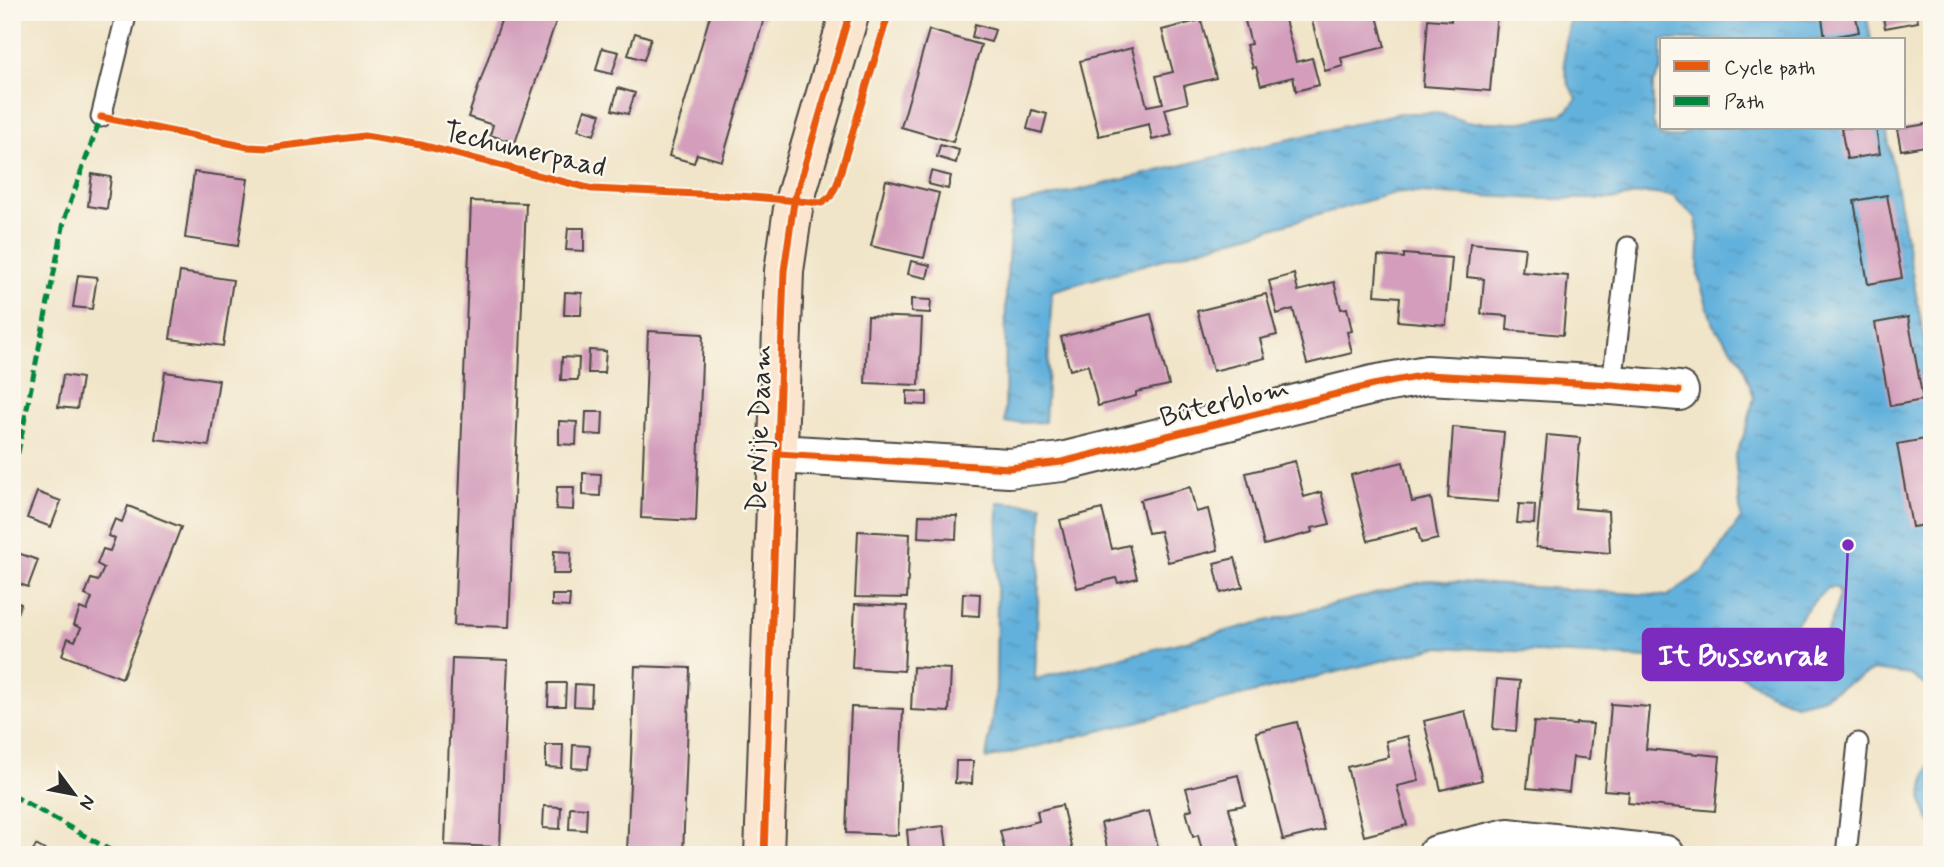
<svg xmlns="http://www.w3.org/2000/svg" width="1944" height="867" viewBox="0 0 1944 867" font-family="Mynerve,sans-serif">
  <defs>
    <pattern id="water-ripples" width="26" height="14" patternUnits="userSpaceOnUse" patternTransform="scale(1.75)"><rect width="26" height="14" fill="#62b1dc"/><path d="M2 4q2-2 4 0t4 0M15 11q2-2 4 0t4 0" fill="none" stroke="#5190b3"/></pattern>
  </defs>
  <rect width="100%" height="100%" fill="#fbf7ec"/>
  <filter id="ink" filterUnits="userSpaceOnUse"><feTurbulence type="fractalNoise" baseFrequency=".0143" numOctaves="2"/><feDisplacementMap in="SourceGraphic" scale="14" xChannelSelector="R" yChannelSelector="G"/><feConvolveMatrix kernelMatrix="1 2 1 2 8 2 1 2 1" color-interpolation-filters="sRGB"/></filter>
  <filter id="wash" filterUnits="userSpaceOnUse"><feTurbulence type="fractalNoise" baseFrequency=".00686" numOctaves="4" result="noise"/><feDisplacementMap in="SourceGraphic" scale="28" xChannelSelector="R" yChannelSelector="G"/><feGaussianBlur stdDeviation="1.57" result="paint"/><feColorMatrix in="noise" values="0 0 0 0 0 0 0 0 0 0 0 0 0 0 0 0 0 1.4 0 .05"/><feComposite in="paint" operator="in"/></filter>
  <g filter="url(#wash)">
    <rect width="100%" height="100%" fill="#f1e5c9"/>
    <path fill="url(#water-ripples)" stroke="#466e84" stroke-width="2" fill-rule="evenodd" d="M1572,12H1866L1871,40H1662V68L1653,85V122L1657,134C1671,139 1681,139 1692,128H1886L1932,383V690L1911,675L1873,670L1821,698L1795,704L1767,692L1741,675L1667,659L1438,647L986,759L996,689L998,502L1042,505L1035,679L1430,580L1667,596L1704,571L1741,518L1735,457L1747,427L1754,397L1741,360L1713,325L1698,275L1699,242L1696,218L1673,196L1646,193L1616,199H1543L1398,192L1052,291L1045,422L1005,423L1006,291L1012,206L1399,113H1441L1466,122H1522L1560,115L1568,110L1577,98C1557,73 1565,41 1572,12ZM1828,588H1837L1840,595L1829,628L1815,652L1802,656L1788,651L1784,642C1796,621 1809,604 1828,588Z
      M1932,758V823C1916,804 1923,780 1932,758Z"/>
    <g id="blocks">
      <path fill="#d39dbb" d="M504,12H559L515,143L490,135L493,125L468,117Z
        M711,12H766L722,161L697,154L694,163L669,156Z
        M1279,12H1283L1296,62L1312,58L1319,85L1296,91L1293,77L1261,85L1256,67L1253,68L1246,45L1251,44L1245,21Z
        M1319,12L1320,15L1328,12H1379V15L1377,16L1385,47L1341,58L1343,66L1325,71L1310,13Z
        M1451,12H1497L1490,91L1423,86L1428,19L1451,21Z
        M1821,12H1855L1859,32L1825,38Z
        M1882,12H1916L1918,22L1885,28Z
        M1201,20L1216,78L1184,86L1188,103L1165,109L1172,135L1152,140L1149,124L1099,136L1080,61L1132,48L1147,106L1163,103L1156,76L1173,72L1162,30Z
        M975,24L995,30L991,42L972,37Z
        M929,30L981,45L953,142L901,127Z
        M635,33L651,38L644,60L628,55Z
        M602,48L619,52L612,74L596,70Z
        M618,88L635,93L628,114L612,110Z
        M585,109L601,114L594,135L578,130Z
        M1032,110L1047,114L1042,133L1027,129Z
        M1932,123V145L1901,150L1897,129Z
        M1841,128H1876L1880,154L1847,159Z
        M940,145L959,150L956,163L937,157Z
        M931,171L951,176L948,189L928,184Z
        M194,172L248,179L238,246L185,238Z
        M92,174L111,177L107,209L88,206Z
        M886,180L939,193L924,258L871,246Z
        M1887,195L1902,278L1868,284L1854,201Z
        M471,201L526,203L509,627L454,625Z
        M568,228H584V251L566,250Z
        M1470,243L1525,248L1522,272L1568,276L1563,335L1507,330L1508,316L1481,314L1484,279L1467,277Z
        M1404,254L1452,258L1446,325L1398,321L1400,297L1375,295L1378,256L1404,258Z
        M911,261L930,265L927,278L908,274Z
        M180,272L233,280L223,346L170,339Z
        M1294,274L1298,291L1334,282L1341,309L1347,308L1352,331L1347,332L1352,353L1307,364L1293,309L1277,314L1269,281Z
        M78,275L97,277L92,309L73,307Z
        M565,292L582,293L581,315H564Z
        M1266,294L1277,335L1260,339L1265,358L1213,371L1197,311Z
        M911,299L931,300L930,313L911,312Z
        M1151,314L1169,385L1136,392V396L1098,406L1088,365L1070,370L1061,337Z
        M868,316L922,318L919,385L865,383Z
        M1908,317L1923,400L1890,406L1875,323Z
        M648,331L703,334L696,521L641,518Z
        M589,350L606,351L604,373H588Z
        M562,357L579,358L578,380H561Z
        M165,372L219,380L209,446L155,439Z
        M63,375L82,378L77,409L58,407Z
        M907,391L927,392V405L907,404Z
        M586,412H603L602,435L585,434Z
        M559,421L577,422L576,445L559,444Z
        M1453,427L1504,432L1498,502L1448,498Z
        M1547,435L1580,438L1575,508L1608,511L1610,553L1536,547Z
        M1931,438L1932,524L1912,527L1897,444Z
        M1295,461L1304,497L1321,492L1330,524L1312,528L1313,532L1264,545L1246,473Z
        M1403,462L1412,502L1431,498L1438,539L1421,543L1417,528L1368,541L1351,475Z
        M583,473L601,474L600,496L583,495Z
        M557,487H574L573,510L556,509Z
        M1190,487L1196,512L1208,509L1218,550L1168,562L1160,531L1148,533L1140,500Z
        M37,492L61,501L51,527L27,518Z
        M1519,504L1535,505L1534,524L1517,523Z
        M128,506L181,527L122,678L62,655L68,638L75,641L81,628L74,625L80,608L87,611L92,598L85,595L91,579L98,581L104,568L97,564L103,549L110,551L115,538L108,536L115,519L122,522Z
        M1102,509L1112,549L1129,545L1137,578L1118,583L1116,578L1077,588L1060,520Z
        M919,515L957,516L956,539L918,537Z
        M858,531L910,534L907,598L855,597Z
        M554,551L571,552L570,574H553Z
        M15,552L38,560L28,587L12,581V557Z
        M1235,558L1243,587L1221,593L1214,563Z
        M963,593L980,594L979,616L962,615Z
        M552,595H570L569,607L552,606Z
        M12,600L21,604L16,616L12,615Z
        M855,604L907,606L904,671L852,668Z
        M452,658L508,660L500,847L445,845Z
        M635,666L690,668L683,855L627,853Z
        M913,667L951,669L949,712L911,710Z
        M1497,679L1520,681L1516,731L1493,729Z
        M549,683H566L565,706H548Z
        M575,684L592,685L591,707L574,706Z
        M1611,704L1650,707L1646,749L1720,756L1715,811L1628,803L1629,792L1604,790Z
        M851,707L903,709L898,835L846,833Z
        M1465,711L1482,780L1441,790L1424,721Z
        M1297,722L1324,830L1283,840L1256,732Z
        M1534,722L1576,725V723L1593,724L1589,759L1573,757L1569,792L1527,788Z
        M1408,736L1419,781L1397,786L1407,825L1364,836L1347,767L1389,757L1386,741Z
        M546,745H563L562,768L546,767Z
        M573,745L590,746L588,769L572,768Z
        M956,761H973L972,784L955,783Z
        M1238,775L1245,805L1229,808L1240,850L1221,855H1203L1198,835L1193,837L1186,811L1192,809L1186,788Z
        M1062,805L1074,855H1006L1000,831L1039,821L1037,811Z
        M544,806L561,807L560,829L543,828Z
        M570,807L587,808L586,830L569,829Z
        M1149,811L1160,855H1109L1101,823Z
        M944,826L947,848L909,853L907,830Z
        M36,845L48,852L53,855H31Z"/>
    </g>
  </g>
  <g filter="url(#ink)">
    <use href="#blocks" fill-opacity="0" stroke="#494743" stroke-width="2"/>
    <g fill="none" stroke-linecap="round" stroke-linejoin="round">
      <g stroke="#494743" stroke-width="23">
        <path id="lane" d="M101,117L127,12
          M1612,385L1628,247
          M1846,855L1858,743"/>
      </g>
      <g stroke="#494743" stroke-width="42">
        <path id="street" d="M778,454L1009,468L1062,462L1373,385L1427,375L1612,385L1679,391
          M1437,855L1508,838L1665,855"/>
      </g>
      <g stroke="#494743" stroke-width="42">
        <path id="secondary" d="M764,855L784,271L794,202L850,12"/>
      </g>
      <use href="#lane" stroke="#fff" stroke-width="19"/>
      <use href="#street" stroke="#fff" stroke-width="38"/>
      <use href="#secondary" stroke="#fbe5cf" stroke-width="38"/>
      <path stroke="#00873e" stroke-width="5" stroke-dasharray="10 5" stroke-linecap="butt" d="M12,483L65,217L101,117
        M12,795L119,855"/>
      <g stroke="#fbf7ec" stroke-width="11">
        <path id="cycleway" d="M101,117L248,147L268,148L364,136L421,145L592,189L740,196L822,203L831,196L837,184L889,12
          M778,454L1009,468L1062,462L1373,385L1427,375L1612,385L1679,391
          M764,855L784,271L794,202L850,12"/>
      </g>
      <use href="#cycleway" stroke="#e8590c" stroke-width="7"/>
    </g>
  </g>
  <g text-anchor="middle" stroke-width="5" stroke-linejoin="round" paint-order="stroke">
    <g font-size="28" fill="#2b2b2b" stroke="#fbf7ec">
      <text transform="translate(525 148) rotate(13)" y="10">Techumerpaad</text>
      <text transform="translate(1224 401) rotate(-14)" y="10">Bûterblom</text>
      <text transform="translate(758 428) rotate(-88)" y="10">De Nije Daam</text>
    </g>
  </g>
  <path fill="none" stroke="#7b2cbf" stroke-width="2.5" d="M1848 545L1843 654"/>
  <circle fill="#7b2cbf" stroke="#fbf7ec" stroke-width="2.5" cx="1848" cy="545" r="7"/>
  <rect fill="#7b2cbf" stroke="#7b2cbf" stroke-width="2.5" x="1643" y="629" width="200" height="51" rx="7"/>
  <g font-size="30" text-anchor="middle" font-weight="bold" fill="#fff">
    <text x="1743" y="665">It Bussenrak</text>
  </g>
  <rect width="1944" height="867" fill="none" stroke="#fbf7ec" stroke-width="42"/>
  <rect x="1660" y="38" width="245" height="91" fill="#fbf7ec" stroke="#a8a59f" stroke-width="2"/>
  <rect x="1674" y="61" width="35" height="10" fill="#e8590c" stroke="#a8a59f" stroke-width="2"/>
  <text x="1724" y="74" font-size="21" fill="#2b2b2b">Cycle path</text>
  <rect x="1674" y="96" width="35" height="10" fill="#00873e" stroke="#a8a59f" stroke-width="2"/>
  <text x="1724" y="108" font-size="21" fill="#2b2b2b">Path</text>
  <g transform="translate(74 794) rotate(122)" stroke="#fbf7ec" stroke-width="5" paint-order="stroke">
  <path d="M0-5L12 26L0 18L-12 26Z" fill="#2b2b2b"/>
  <text y="-10" font-size="19" font-weight="bold" text-anchor="middle" fill="#2b2b2b">N</text>
  </g>
</svg>
